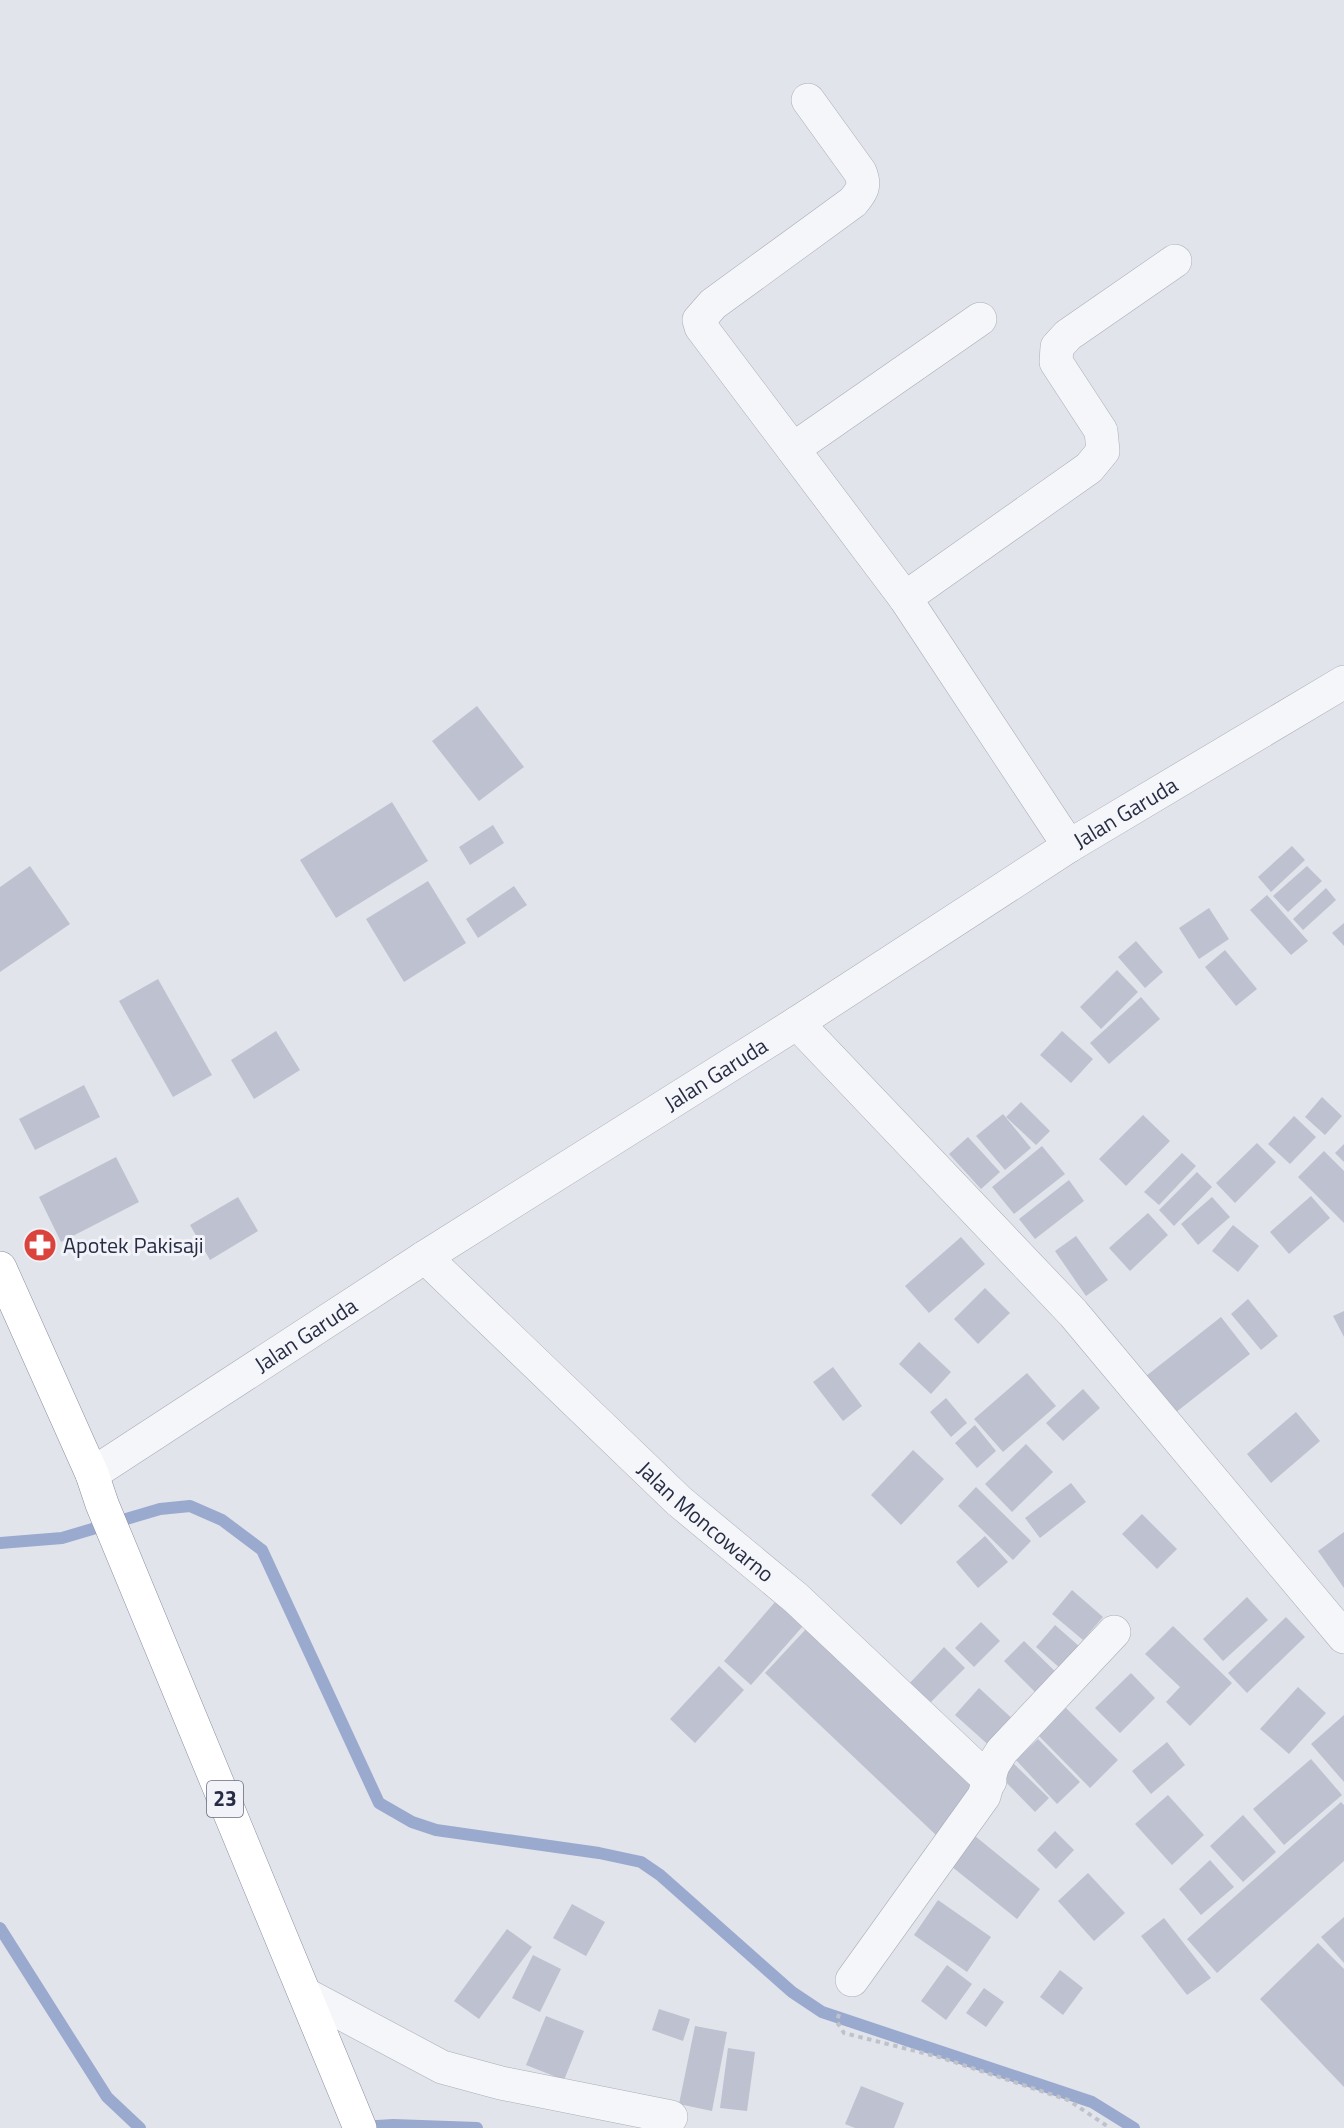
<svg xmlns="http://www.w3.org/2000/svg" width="1344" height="2128" viewBox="0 0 1344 2128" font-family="'Titillium Web',sans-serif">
  <rect width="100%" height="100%" fill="#e2e4eb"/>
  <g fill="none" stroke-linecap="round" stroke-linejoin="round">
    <path stroke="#9aa9ce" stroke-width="12" d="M0,1543L62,1538L160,1509L190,1506L222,1520L262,1550L379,1803L412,1822L436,1830L599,1853L641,1862L660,1875L792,1992L822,2012L1092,2102L1134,2128
      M0,1928L107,2097L140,2128
      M361,2127L393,2125L477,2128"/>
  </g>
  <path fill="#bec1cf" d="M477,706L524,767L479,801L432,741Z
    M392,802L428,861L336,918L300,860Z
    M493,825L504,843L470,865L459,847Z
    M1292,846L1305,860L1271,892L1258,877Z
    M30,866L70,924L0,972V887Z
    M1307,866L1322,881L1288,912L1273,896Z
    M428,881L466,943L404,982L366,919Z
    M514,886L527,905L478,938L466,919Z
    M1326,888L1336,900L1303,930L1293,919Z
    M1267,895L1308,941L1291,955L1250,910Z
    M1209,908L1229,939L1199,959L1179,928Z
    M1344,923V946L1332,933Z
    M1136,941L1163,972L1145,988L1118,957Z
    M1225,950L1257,989L1236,1006L1205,967Z
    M1117,970L1138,992L1101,1029L1080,1007Z
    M158,979L212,1075L173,1097L119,1001Z
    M1141,997L1160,1019L1109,1064L1090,1043Z
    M276,1031L300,1070L254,1099L231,1060Z
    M1062,1031L1093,1059L1071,1083L1040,1055Z
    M84,1085L100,1117L35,1150L19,1119Z
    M1322,1097L1342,1116L1325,1135L1305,1117Z
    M1021,1102L1050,1131L1036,1145L1006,1117Z
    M1003,1114L1031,1148L1005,1170L976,1136Z
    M1143,1115L1170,1141L1126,1186L1099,1159Z
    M1294,1116L1316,1137L1290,1164L1268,1144Z
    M968,1137L1000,1172L981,1189L949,1154Z
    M1257,1143L1276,1162L1235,1203L1216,1183Z
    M1344,1144V1162L1335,1153Z
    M1042,1146L1065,1174L1014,1214L992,1187Z
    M1324,1151L1344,1171V1223L1298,1177Z
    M1182,1153L1196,1166L1159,1205L1144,1192Z
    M116,1157L139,1202L61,1242L39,1197Z
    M1197,1172L1212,1187L1174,1226L1159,1210Z
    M1069,1180L1084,1201L1035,1239L1019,1219Z
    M1311,1196L1330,1218L1289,1254L1270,1232Z
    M238,1197L258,1231L210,1260L190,1225Z
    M1212,1197L1230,1217L1198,1245L1181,1224Z
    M1148,1213L1168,1235L1130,1271L1109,1248Z
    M1233,1225L1259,1246L1238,1272L1212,1251Z
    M1076,1236L1108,1280L1086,1296L1055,1251Z
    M961,1237L985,1264L929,1313L905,1286Z
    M985,1288L1010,1313L978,1344L954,1319Z
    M1248,1299L1278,1336L1261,1350L1231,1314Z
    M1344,1311V1337L1333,1316Z
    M1221,1317L1250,1354L1175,1413L1146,1376Z
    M919,1342L951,1372L931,1394L899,1364Z
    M833,1367L862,1406L843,1421L813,1382Z
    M1027,1373L1056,1406L1003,1452L974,1419Z
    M1083,1389L1100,1408L1063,1441L1046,1423Z
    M946,1398L967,1423L951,1437L930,1412Z
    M1296,1412L1320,1441L1271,1483L1247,1454Z
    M975,1425L996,1451L977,1468L955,1443Z
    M1026,1444L1053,1472L1012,1512L985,1484Z
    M913,1450L944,1479L901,1525L871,1495Z
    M1071,1483L1086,1502L1040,1538L1025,1518Z
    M976,1487L1031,1541L1013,1560L958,1506Z
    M1142,1514L1177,1549L1157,1569L1122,1534Z
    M1344,1532V1588L1318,1551Z
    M985,1536L1008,1562L978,1588L956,1562Z
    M1072,1590L1103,1617L1083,1640L1052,1614Z
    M1247,1597L1268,1620L1223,1661L1203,1639Z
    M775,1602L803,1626L751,1685L724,1661Z
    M1286,1617L1305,1637L1247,1693L1228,1673Z
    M981,1622L1000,1641L974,1667L955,1648Z
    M1055,1625L1080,1647L1061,1669L1036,1647Z
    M1173,1626L1232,1683L1190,1726L1166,1702L1180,1687L1145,1654Z
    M806,1629L977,1792L936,1835L765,1673Z
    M1024,1641L1064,1680L1044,1701L1004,1661Z
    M944,1647L965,1668L925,1708L905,1688Z
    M719,1666L744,1690L695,1743L670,1719Z
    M1131,1673L1155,1698L1120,1733L1095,1708Z
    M1298,1687L1326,1713L1289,1754L1260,1729Z
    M979,1688L1017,1723L993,1749L955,1715Z
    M1066,1708L1118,1760L1090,1788L1039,1736Z
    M1344,1715V1782L1311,1744Z
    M1038,1739L1080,1782L1057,1804L1016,1760Z
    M1167,1742L1185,1765L1151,1794L1132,1771Z
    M1311,1759L1342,1795L1284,1845L1253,1809Z
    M1013,1763L1049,1798L1035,1812L1000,1776Z
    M1168,1795L1204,1835L1172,1865L1135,1824Z
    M1341,1802L1344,1805V1861L1217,1973L1187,1939Z
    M1243,1815L1276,1852L1243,1882L1210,1846Z
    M1055,1831L1074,1850L1056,1869L1037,1850Z
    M975,1836L1040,1889L1017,1919L951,1866Z
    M1210,1860L1234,1887L1201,1915L1179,1889Z
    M1088,1873L1125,1913L1094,1941L1058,1901Z
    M938,1900L991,1937L967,1972L914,1935Z
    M572,1904L605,1922L586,1956L553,1938Z
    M1344,1917V1963L1321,1937Z
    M1164,1918L1211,1978L1187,1995L1141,1936Z
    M507,1929L532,1947L479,2019L454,2001Z
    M1318,1943L1344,1969V2087L1260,1999Z
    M533,1955L561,1969L540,2012L512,1998Z
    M947,1965L972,1984L946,2020L921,2001Z
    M1060,1970L1083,1988L1063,2015L1040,1997Z
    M984,1988L1004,2002L986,2027L966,2013Z
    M659,2009L690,2019L683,2041L652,2030Z
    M546,2016L584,2031L564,2080L526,2065Z
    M695,2026L727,2032L712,2111L679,2104Z
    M728,2048L755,2052L747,2111L720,2108Z
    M861,2086L904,2103L894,2128H855L845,2124Z"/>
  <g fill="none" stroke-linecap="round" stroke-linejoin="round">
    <g stroke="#aaadb9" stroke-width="34">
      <g id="minor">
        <path d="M808,100L860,172C866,186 862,191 853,202L713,304L699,320L701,327L905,598L1069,846"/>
        <path d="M793,449L980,319"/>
        <path d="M905,598L1089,468L1103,451L1101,431L1056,362L1057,347L1068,335L1175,261"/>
        <path d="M797,1023L1073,1313L1344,1637"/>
        <path id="s1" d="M425,1257L679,1501L796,1598L990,1781"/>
        <path d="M852,1980L984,1796L993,1765L1002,1751L1114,1632"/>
        <path d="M305,1994L442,2067L501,2083L671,2117"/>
      </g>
    </g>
    <g stroke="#aaadb9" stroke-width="34">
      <g id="tertiary">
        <path id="s2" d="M92,1474L425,1257L797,1023L1069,846L1344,682"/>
      </g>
    </g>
    <g stroke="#888da3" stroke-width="34">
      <path id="trunk" d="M0,1268L92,1474L102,1504L360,2128"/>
    </g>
    <path stroke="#c0c2ca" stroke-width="4" stroke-dasharray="4.5 4.5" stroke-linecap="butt" d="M839,2014L837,2022L844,2033L939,2057L1068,2100L1110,2128"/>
    <use href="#minor" stroke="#f5f6f9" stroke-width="33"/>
    <use href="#tertiary" stroke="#f5f6f9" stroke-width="33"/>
    <use href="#trunk" stroke="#fff" stroke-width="33"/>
  </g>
  <defs>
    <g id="pharmacy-disc" transform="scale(1.725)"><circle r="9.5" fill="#da443d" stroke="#f2f3f8"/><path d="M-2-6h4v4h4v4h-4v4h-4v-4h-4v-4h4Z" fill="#fff"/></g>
  </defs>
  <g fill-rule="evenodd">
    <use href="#pharmacy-disc" x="40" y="1245"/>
  </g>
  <g text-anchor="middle" stroke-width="6" stroke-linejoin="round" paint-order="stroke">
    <rect fill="#f2f3f8" stroke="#65687b" stroke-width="1.5" x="207" y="1781" width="36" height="36" rx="4.5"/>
    <g font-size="21" font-weight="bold" fill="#282d45">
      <text x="225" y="1806">23</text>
    </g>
    <g font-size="22" fill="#282d45" stroke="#f2f3f8">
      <text dy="8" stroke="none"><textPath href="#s2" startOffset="1227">Jalan Garuda</textPath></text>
      <text dy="8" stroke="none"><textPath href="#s2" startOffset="741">Jalan Garuda</textPath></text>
      <text dy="8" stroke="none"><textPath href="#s2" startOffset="255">Jalan Garuda</textPath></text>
      <text dy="8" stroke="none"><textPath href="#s1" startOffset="386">Jalan Moncowarno</textPath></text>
    </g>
    <g font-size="22" fill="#282d45" stroke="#f2f3f8" text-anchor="start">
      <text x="63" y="1253">Apotek Pakisaji</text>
    </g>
  </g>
</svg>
